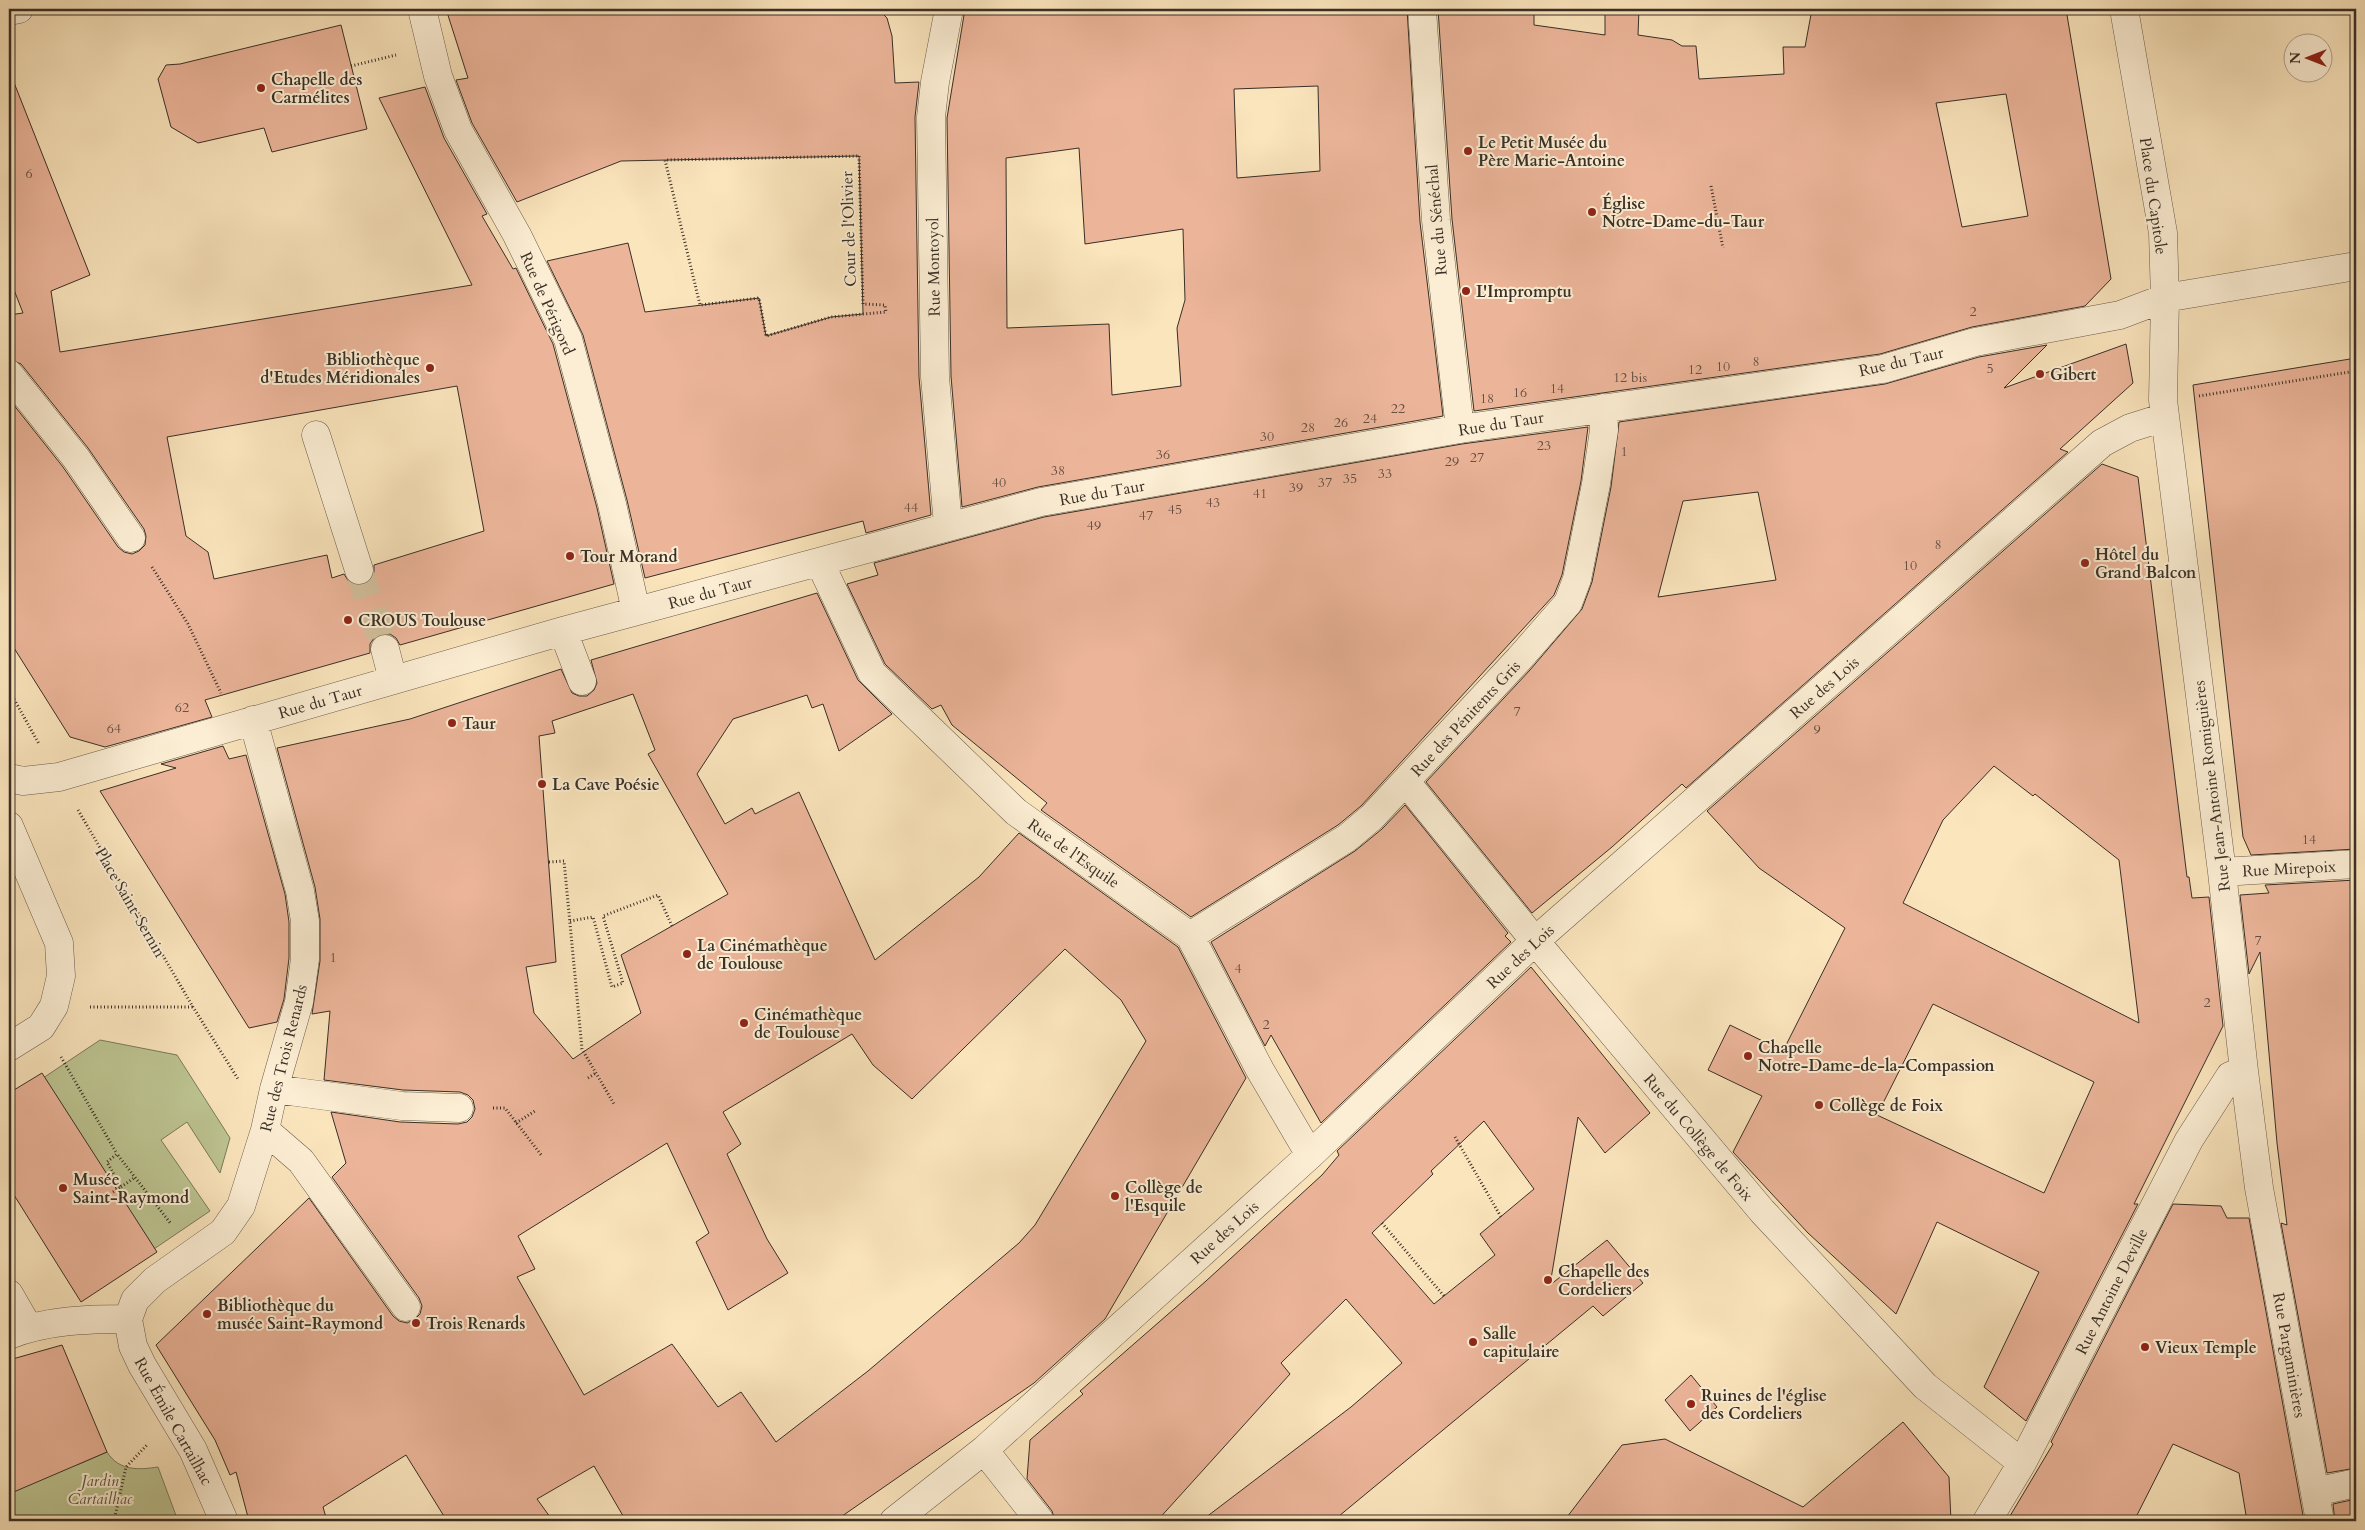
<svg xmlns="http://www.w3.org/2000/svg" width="2365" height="1530" viewBox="0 0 2365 1530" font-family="Cardo,serif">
  <rect width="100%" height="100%" fill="#fbe5bd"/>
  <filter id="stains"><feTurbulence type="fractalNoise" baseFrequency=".004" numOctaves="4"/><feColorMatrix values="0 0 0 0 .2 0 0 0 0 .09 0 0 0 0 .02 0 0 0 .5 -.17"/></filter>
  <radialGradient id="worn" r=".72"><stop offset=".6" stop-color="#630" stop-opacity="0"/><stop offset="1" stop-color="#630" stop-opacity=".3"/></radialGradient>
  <path fill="#bdc592" stroke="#7b7a5c" d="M100,1040L177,1055L230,1138L220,1173L187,1122L161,1140L210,1211L151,1251L40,1080Z
    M22,1395L77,1465L107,1452C119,1471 138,1470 158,1467L178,1521H9V1400Z"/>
  <path fill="#ecb59a" stroke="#392f26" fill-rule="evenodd" d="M446,9H878L887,18L892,36L895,83L919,82L915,117L919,377L931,515L866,533L863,521L645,578L627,500L583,335L547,261L628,243L645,312L759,298L766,336L831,317L863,314L859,156L621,161L517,202L472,123L456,80L468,78Z
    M965,9H1407L1420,222L1443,416L1038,487L962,507L951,376L947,118ZM1318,86L1320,171L1237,178L1234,89ZM1079,148L1085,244L1183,229L1185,300L1177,328L1181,386L1112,395L1109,324L1007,328L1006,158Z
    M1438,9H1534V25L1605,35V9H1639L1638,35L1672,40L1682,46H1696L1699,79L1784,74L1783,47H1805L1812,9H2066L2111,279L2085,306L1972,327L1880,354L1474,411L1452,219ZM2006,94L2028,216L1962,227L1936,103Z
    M341,25L367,129L272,152L264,128L198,143L171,127L158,79L166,65L180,64Z
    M11,75L90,275L51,291L60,352L472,285L379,98L425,87L444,138L487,214L482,216L513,269L516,268L553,344L597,508L614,584L400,645L396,638L390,634H381L374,638L370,644V653L205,700L212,717L105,747L70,737L9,640V399L63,467L118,547L124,552L132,554L139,551L145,545L146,536L144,529L88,448L21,364L9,359V315L23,313L9,277V76ZM457,386L484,531L374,565V573L371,580L363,585H355L349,582L344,574L332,578L327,555L214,579L208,552L186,536L167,437Z
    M2126,344L2133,383L2060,449L2068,452L1686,788L1682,784L1612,847L1532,913L1426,782L1530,670L1582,609L1592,582L1611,487L1619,422L1885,384L1979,357L2047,345L2004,388ZM1758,492L1776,580L1658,597L1683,501Z
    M2356,358V635L2352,698H2356V849L2251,855L2243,837L2193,385Z
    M1588,427L1581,481L1562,575L1554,595L1361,806L1338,825L1191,917L1041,810L1047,803L952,725L941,705L932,709L885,664L847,584L878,575L874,563L1044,517L1462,444Z
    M2102,464L2138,477L2187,877H2189L2192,898L2209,897L2223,1026L2134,1204H2138L2026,1421L1984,1387L2039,1272L1937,1222L1896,1314L1808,1233L1733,1152L1762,1096L1708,1070L1730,1025L1783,1051L1845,928L1759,868L1707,811ZM1994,766L2033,796L2035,794L2119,860L2139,1023L1903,903L1943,820ZM1933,1004L2094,1082L2044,1193L1877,1115Z
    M817,593L858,680L892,714L839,751L823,704L812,708L807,695L733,719L697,774L725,824L752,808L755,814L799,792L875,960L979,877L1019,833L1178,947L1246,1078L1105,1319L1034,1383L835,1521H626L594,1466L537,1499L553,1521H447L406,1455L323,1507L327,1521H249L236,1472L230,1475L215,1440L156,1345L309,1198L393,1316L399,1321L407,1323L415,1319L420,1314L422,1306L419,1298L332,1177L346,1163L331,1112L400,1122L458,1124L467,1122L472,1117L475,1109L473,1100L468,1095L460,1092L403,1090L324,1080L330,1011L312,1014L320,961V919L315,887L277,748L410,719L561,669L572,693L579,696H587L594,690L597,683L591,660ZM633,694L655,750L648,754L728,894L621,955L641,1013L573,1059L534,1013L526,967L556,962L539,736L555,733L552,721ZM1065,949L1121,1000L1146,1041L1035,1225L1019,1243L868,1371L776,1442L741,1392L718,1407L672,1344L584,1395L517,1277L535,1269L518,1236L667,1143L709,1233L696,1242L728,1310L788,1273L767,1239L727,1154L741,1144L723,1112L852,1034L873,1065L912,1099Z
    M223,746L229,759L246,755L285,894L289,922V958L284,999L277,1022L249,1028L100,791L176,768L161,764Z
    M1405,805L1508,933L1505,936L1511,942L1321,1123L1271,1035L1265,1046L1211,942L1355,851L1382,829Z
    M2356,880V1468L2327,1473L2281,1223L2287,1225L2277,1143L2260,952L2249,974L2240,895L2269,893L2265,885Z
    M1531,967L1650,1113L1605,1153L1578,1117L1550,1285L1607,1240L1643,1283L1603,1316L1593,1306L1333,1521H1201L1351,1407L1402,1363L1346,1299L1281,1363L1290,1374L1157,1521H1055L1052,1511L1027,1479L1030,1440L1083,1394L1080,1391L1206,1281L1322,1175L1339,1155L1337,1151ZM1484,1121L1534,1189L1480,1234L1495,1255L1434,1304L1372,1233L1433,1174L1431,1171Z
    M42,1073L157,1252L81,1302L9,1187V1093Z
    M2173,1204L2221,1206L2227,1218H2249L2304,1521H2247L2239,1473L2173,1444L2134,1521H2007L2053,1444L2051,1442Z
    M62,1345L107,1452L9,1494V1360Z
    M1691,1375L1717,1407L1690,1431L1665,1400Z
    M1903,1422L1949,1477L1951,1521H1564L1622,1445L1665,1439L1803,1507Z
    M2356,1499V1521H2335L2333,1504Z"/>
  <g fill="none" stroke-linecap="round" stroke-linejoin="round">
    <path stroke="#d4c19f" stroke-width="28" stroke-dasharray="28 14" stroke-linecap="butt" d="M359,570L385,649"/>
    <g stroke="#6a5c4c" stroke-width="29">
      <path id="minor" d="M422,9L438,76L458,130L517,235L568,339L612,504L636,611
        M1422,9L1436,220L1460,429
        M2124,9L2163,233L2165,298L2163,400L2222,872L2244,1071L2259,1188L2320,1521
        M9,11L19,9
        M9,374L76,458L131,538
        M316,435L359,570
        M948,525L935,377L931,117L935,82L949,9
        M820,563L872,673L1016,812L1190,936L1260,1070L1310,1155
        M563,631L582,681
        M385,649L393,680
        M9,778L23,781L59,777L563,631L1041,502L1460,429L1883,369L1975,342L2120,315L2165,298L2356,266
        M1406,782L1535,941L1762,1211L1925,1386L2022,1463
        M9,826L59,943L61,976L54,1006L41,1027L9,1047
        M2222,872L2356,864
        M1190,936L1347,838L1372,817L1519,659L1568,603L1577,579L1596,484L1604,430L1603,408
        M274,1089L402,1106L459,1108
        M265,1130L301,1161L406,1307
        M9,1294L28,1327
        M128,1319L135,1300L155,1280L223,1232L241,1206L265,1130L274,1089L299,1002L305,959V921L300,891L253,720
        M128,1319L133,1346L142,1365L193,1450L224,1521
        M9,1335C47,1320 88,1319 128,1319
        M984,1450L1040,1521
        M2315,1492L2356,1483
        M894,1521L984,1450L1310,1155L1535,941L2102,443L2130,428L2165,417
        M1987,1521L2022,1463L2189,1140L2230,1076L2244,1071"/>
    </g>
    <path stroke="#392f26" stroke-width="3" stroke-dasharray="1 2.5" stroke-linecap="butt" d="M351,66L396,55
      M859,156L863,304L885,305L886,312L831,317L766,336L759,298L700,305L665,160Z
      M1711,186L1723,248
      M2199,396L2356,371
      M152,567L188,624L221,693
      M9,690L39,744
      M78,810L193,1007L238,1079
      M549,862L564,861L582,1049L614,1104
      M570,921L593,917L612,987L623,983L603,916L658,895L672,926
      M90,1007H193
      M61,1057L117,1154
      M588,1078L596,1073
      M493,1108H505L542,1156
      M516,1123L535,1111
      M1455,1137L1501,1217
      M121,1187L134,1178
      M113,1192L121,1187L107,1162L117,1154L171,1224
      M1382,1223L1444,1296
      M114,1521L126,1467L147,1445"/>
    <use href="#minor" stroke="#fceed4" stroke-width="28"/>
  </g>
  <g fill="#8f2418" stroke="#fceed4" stroke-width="2">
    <circle cx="261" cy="88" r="5"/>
    <circle cx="1468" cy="151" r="5"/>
    <circle cx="1592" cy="212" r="5"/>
    <circle cx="1466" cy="291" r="5"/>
    <circle cx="430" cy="368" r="5"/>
    <circle cx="2040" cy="374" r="5"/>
    <circle cx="570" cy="556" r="5"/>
    <circle cx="2085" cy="563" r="5"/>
    <circle cx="348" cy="620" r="5"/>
    <circle cx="452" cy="723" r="5"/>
    <circle cx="542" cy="784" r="5"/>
    <circle cx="687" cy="954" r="5"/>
    <circle cx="744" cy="1023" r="5"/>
    <circle cx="1748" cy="1056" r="5"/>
    <circle cx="1819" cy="1105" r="5"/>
    <circle cx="63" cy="1188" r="5"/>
    <circle cx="1115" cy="1196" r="5"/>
    <circle cx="1548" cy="1280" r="5"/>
    <circle cx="207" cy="1314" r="5"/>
    <circle cx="416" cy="1323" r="5"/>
    <circle cx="1473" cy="1342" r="5"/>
    <circle cx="2145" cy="1347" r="5"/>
    <circle cx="1691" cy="1404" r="5"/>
  </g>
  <g text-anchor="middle" stroke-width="4" stroke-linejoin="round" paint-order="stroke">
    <g font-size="14" fill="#665043">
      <text x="29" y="178">6</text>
      <text x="1973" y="316">2</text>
      <text x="1756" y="366">8</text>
      <text x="1723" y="371">10</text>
      <text x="1990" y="373">5</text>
      <text x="1695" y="374">12</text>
      <text x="1630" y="382">12 bis</text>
      <text x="1557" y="393">14</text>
      <text x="1520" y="397">16</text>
      <text x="1487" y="403">18</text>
      <text x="1398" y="413">22</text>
      <text x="1370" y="423">24</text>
      <text x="1341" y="427">26</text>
      <text x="1308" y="432">28</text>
      <text x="1267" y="441">30</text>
      <text x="1544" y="450">23</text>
      <text x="1624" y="456">1</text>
      <text x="1163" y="459">36</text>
      <text x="1477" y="462">27</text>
      <text x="1452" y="466">29</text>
      <text x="1058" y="475">38</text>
      <text x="1385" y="478">33</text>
      <text x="1350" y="483">35</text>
      <text x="999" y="487">40</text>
      <text x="1325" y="487">37</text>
      <text x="1296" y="492">39</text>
      <text x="1260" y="498">41</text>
      <text x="1213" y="507">43</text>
      <text x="911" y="512">44</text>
      <text x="1175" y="514">45</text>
      <text x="1146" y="520">47</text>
      <text x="1094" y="530">49</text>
      <text x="1938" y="549">8</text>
      <text x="1910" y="570">10</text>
      <text x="182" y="712">62</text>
      <text x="1517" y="716">7</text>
      <text x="114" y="733">64</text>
      <text x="1817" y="734">9</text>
      <text x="2309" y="844">14</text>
      <text x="2258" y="945">7</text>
      <text x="333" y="962">1</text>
      <text x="1238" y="973">4</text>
      <text x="2207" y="1007">2</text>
      <text x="1266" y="1029">2</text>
    </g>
    <g font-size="16" font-weight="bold" fill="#392f26" stroke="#fceed4" text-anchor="start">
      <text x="271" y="85">Chapelle des<tspan x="271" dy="18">Carmélites</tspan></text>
      <text x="1478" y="148">Le Petit Musée du<tspan x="1478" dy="18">Père Marie-Antoine</tspan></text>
      <text x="1602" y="209">Église<tspan x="1602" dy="18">Notre-Dame-du-Taur</tspan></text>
      <text x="1476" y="297">L'Impromptu</text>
      <text x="420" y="365" text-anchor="end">Bibliothèque<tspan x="420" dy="18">d'Etudes Méridionales</tspan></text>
      <text x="2050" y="380">Gibert</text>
      <text x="2095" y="560">Hôtel du<tspan x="2095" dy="18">Grand Balcon</tspan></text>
      <text x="580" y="562">Tour Morand</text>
      <text x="358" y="626">CROUS Toulouse</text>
      <text x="462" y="729">Taur</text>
      <text x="552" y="790">La Cave Poésie</text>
      <text x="697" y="951">La Cinémathèque<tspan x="697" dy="18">de Toulouse</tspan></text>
      <text x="754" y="1020">Cinémathèque<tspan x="754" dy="18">de Toulouse</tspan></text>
      <text x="1758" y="1053">Chapelle<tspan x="1758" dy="18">Notre-Dame-de-la-Compassion</tspan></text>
      <text x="1829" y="1111">Collège de Foix</text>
      <text x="73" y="1185">Musée<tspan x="73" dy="18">Saint-Raymond</tspan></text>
      <text x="1125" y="1193">Collège de<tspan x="1125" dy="18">l'Esquile</tspan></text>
      <text x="1558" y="1277">Chapelle des<tspan x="1558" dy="18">Cordeliers</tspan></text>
      <text x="217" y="1311">Bibliothèque du<tspan x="217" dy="18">musée Saint-Raymond</tspan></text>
      <text x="426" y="1329">Trois Renards</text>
      <text x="1483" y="1339">Salle<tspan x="1483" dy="18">capitulaire</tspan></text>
      <text x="2155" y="1353">Vieux Temple</text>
      <text x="1701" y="1401">Ruines de l'église<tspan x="1701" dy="18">des Cordeliers</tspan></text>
    </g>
    <g font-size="16" fill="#392f26" stroke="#fceed4">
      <text transform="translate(2154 196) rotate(82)" y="6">Place du Capitole</text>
      <text transform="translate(1436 220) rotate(-95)" y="6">Rue du Sénéchal</text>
      <text transform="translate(848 229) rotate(-92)" y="6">Cour de l'Olivier</text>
      <text transform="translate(933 267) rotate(-91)" y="6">Rue Montoyol</text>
      <text transform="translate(548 303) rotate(66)" y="6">Rue de Périgord</text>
      <text transform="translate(1901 361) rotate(-13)" y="6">Rue du Taur</text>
      <text transform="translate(1501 423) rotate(-9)" y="6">Rue du Taur</text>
      <text transform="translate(1102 492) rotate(-10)" y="6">Rue du Taur</text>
      <text transform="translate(710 592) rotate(-15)" y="6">Rue du Taur</text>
      <text transform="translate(1824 687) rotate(-41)" y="6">Rue des Lois</text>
      <text transform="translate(320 701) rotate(-16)" y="6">Rue du Taur</text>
      <text transform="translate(1465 718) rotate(-47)" y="6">Rue des Pénitents Gris</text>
      <text transform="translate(2211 786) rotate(-97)" y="6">Rue Jean-Antoine Romiguières</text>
      <text transform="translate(1074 853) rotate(35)" y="6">Rue de l'Esquile</text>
      <text transform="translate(2289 868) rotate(-3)" y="6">Rue Mirepoix</text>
      <text transform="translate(131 902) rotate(60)" y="6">Place Saint-Sernin</text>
      <text transform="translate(1520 956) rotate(-43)" y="6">Rue des Lois</text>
      <text transform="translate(283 1058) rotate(-76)" y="6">Rue des Trois Renards</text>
      <text transform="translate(1699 1137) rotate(50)" y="6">Rue du Collège de Foix</text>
      <text transform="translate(1224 1232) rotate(-42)" y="6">Rue des Lois</text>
      <text transform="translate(2111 1291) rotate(-63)" y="6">Rue Antoine Deville</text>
      <text transform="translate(2290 1355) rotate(80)" y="6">Rue Pargaminières</text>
      <text transform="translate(174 1421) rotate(61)" y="6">Rue Émile Cartailhac</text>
    </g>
    <g font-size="16" font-style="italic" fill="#5a5441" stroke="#fceed4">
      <text x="100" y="1486">Jardin<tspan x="100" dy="18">Cartailhac</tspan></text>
    </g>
  </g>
  <rect width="2365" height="1530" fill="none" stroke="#fbe5bd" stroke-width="30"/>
  <rect x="10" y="10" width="2345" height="1510" fill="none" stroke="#392f26" stroke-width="2.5"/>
  <rect x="15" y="15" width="2335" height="1500" fill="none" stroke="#392f26"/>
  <g transform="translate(2308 58) rotate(270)"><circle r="24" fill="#fceed4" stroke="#aea28e"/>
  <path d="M0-4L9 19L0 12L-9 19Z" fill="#8f2418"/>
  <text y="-8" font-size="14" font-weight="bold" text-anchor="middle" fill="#392f26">N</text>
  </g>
  <rect width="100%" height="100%" filter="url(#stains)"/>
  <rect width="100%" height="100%" fill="url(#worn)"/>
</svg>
